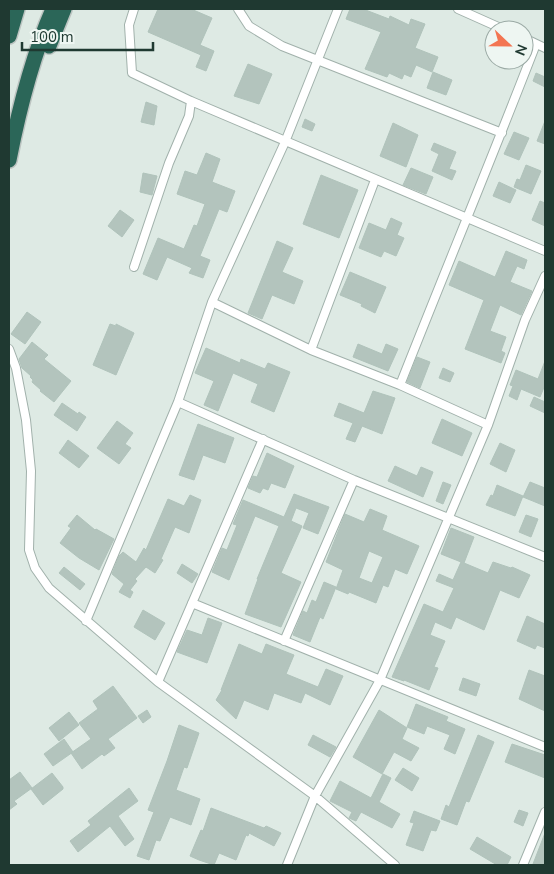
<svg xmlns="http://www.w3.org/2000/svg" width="554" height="874" viewBox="0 0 554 874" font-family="'Nunito Sans',sans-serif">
  <rect width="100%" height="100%" fill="#deeae4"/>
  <path fill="#b3c4bd" stroke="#b0c3bb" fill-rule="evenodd" d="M158,9H191L212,18L200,45L214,51L206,71L196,67L201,55L148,32Z
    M350,9H363L389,19L390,16L409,25L411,19L425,24L415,48L438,57L432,72L416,65L411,77L404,74L402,79L389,73L387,77L365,69L381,32L346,19Z
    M248,64L272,74L259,104L234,96Z
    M433,72L452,80L446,95L427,88Z
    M536,73L545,77V87L533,81Z
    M146,102L157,106L154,125L141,122Z
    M305,119L315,124L312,131L302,127Z
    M545,121V144L537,141Z
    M393,123L418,135L406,167L380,156Z
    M514,132L529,138L519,160L504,154Z
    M434,143L456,152L449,169L456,171L452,180L432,171L439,154L431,150Z
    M206,153L220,159L212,182L235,191L227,212L219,209L200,256L210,260L203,278L189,273L192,268L167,257L157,280L143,274L158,238L184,249L194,225L197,226L205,204L177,194L185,171L197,175Z
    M526,165L541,171L531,194L514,187L517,179L520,180Z
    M411,168L433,177L426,194L403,185Z
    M143,173L157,176L152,195L140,192Z
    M321,175L358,190L339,238L303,224Z
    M499,182L516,190L510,203L493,196Z
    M540,201L545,203V226L532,220Z
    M120,210L134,220L122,237L108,226Z
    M391,218L402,223L397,235L404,238L396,256L384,251L381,257L359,248L369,223L386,230Z
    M277,241L293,248L282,272L303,281L294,304L272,295L262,319L248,313Z
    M506,251L527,260L524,269L517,266L510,282L532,291L521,315L500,305L490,331L506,337L501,351L505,353L501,363L465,349L484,300L449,285L459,261L495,277Z
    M350,272L386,287L375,313L361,306L362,304L340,295Z
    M27,312L41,322L25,344L11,334Z
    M110,324L116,326V324L134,333L116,375L93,365Z
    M32,342L48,355L44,359L71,381L54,402L40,391L41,390L32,382L33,380L30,377L31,376L22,368L19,359Z
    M358,344L382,354L386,344L398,349L388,371L353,357Z
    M206,348L240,363L241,359L265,369L268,363L290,372L274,412L251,402L258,384L233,373L218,411L204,405L214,381L195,373Z
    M417,357L430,362L420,388L407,382Z
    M545,361V385L540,397L521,389L517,400L509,396L513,386L510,385L516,370L538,379Z
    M443,368L454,373L450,382L439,378Z
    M373,391L395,398L382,434L362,426L355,442L346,439L353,423L334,416L339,403L364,413Z
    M534,397L545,402V413L530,406Z
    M62,403L78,414L79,412L86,417L77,431L54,415Z
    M442,419L472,433L462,456L432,443Z
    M117,421L133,433L125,444L131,448L119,464L97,448Z
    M198,424L234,438L225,463L203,455L194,480L179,475Z
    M68,440L89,456L79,468L59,453Z
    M500,443L515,450L506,472L490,464Z
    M267,453L294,466L285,488L271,483L268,490L263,488L260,493L248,488L253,476L257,477Z
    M395,466L417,476L421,467L433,472L423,497L388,481Z
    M443,482L451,485L443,504L436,501Z
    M530,482L545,488V506L523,497Z
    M497,485L523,496L515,516L486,505L491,495L493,496Z
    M294,494L329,507L318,534L303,528L309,513L296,508L291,521L302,526L281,573L301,582L281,627L245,614L258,579H257L279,526L255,516L229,580L212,572L222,548L227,550L237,525L233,524L243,500L284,517Z
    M190,495L201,500L189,533L175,527L161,559L163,560L155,573L146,567L135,579L137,581L130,590L133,592L130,598L119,592L124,584L112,574L119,556L123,552L136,562L144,548L146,550L168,499L184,506Z
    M370,509L387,516L382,530L419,546L407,574L395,569L388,587L383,585L376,603L349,592L348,594L336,589L343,570L326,562L345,514L364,522ZM369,551L383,557L372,583L359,578Z
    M77,515L95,530L96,529L114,539L99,570L79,558L60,543L71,528L68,526Z
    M526,515L538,519L531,537L519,532Z
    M451,528L474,537L464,563L488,573L493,562L511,568L512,567L530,575L519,598L500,590L484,630L456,617L451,629L435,622L430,635L445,641L434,667L438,668L429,690L404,680V681L392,677L424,604L443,612L454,588L436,581L439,574L453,580L461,562L441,554Z
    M182,564L198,574L192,583L177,573Z
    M64,567L85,584L80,590L59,573Z
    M324,582L336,587L323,619L320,617L310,642L293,635L303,611L307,613L312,600L316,602Z
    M143,610L165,623L155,640L134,627Z
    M527,616L545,624V648L537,645L535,649L517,641Z
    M208,618L222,623L207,663L177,652L187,630L202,635Z
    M239,644L262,654L266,644L294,655L286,674L318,687L326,669L343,676L330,705L305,693L301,703L274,693L268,710L244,700L236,719L216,700L222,690H221Z
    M529,670L545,676V711L519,699Z
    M463,678L480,684L476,696L459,690Z
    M113,686L137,718L108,739L115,748L104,756L102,754L82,769L71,753L91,739L79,723L98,709L93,701Z
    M416,704L448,717L446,721L465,729L455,754L444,749L450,735L427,726L424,734L407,727Z
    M147,710L151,717L143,723L138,716Z
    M379,710L407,728L402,739L419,748L411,761L394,752L382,774L353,757Z
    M69,712L79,725L59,741L49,728Z
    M179,725L199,733L187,768L184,767L176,790L200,799L191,825L170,817L160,841L156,840L149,860L137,856L154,812L148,810L167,761Z
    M313,735L336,747L330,757L308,745Z
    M478,735L494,742L469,802L466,801L457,825L441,819L446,805L449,807Z
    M64,739L73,752L53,766L44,754Z
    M512,744L545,755V778L505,762Z
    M403,768L419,778L412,791L395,780Z
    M20,772L32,788L14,801L17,804L9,810V780Z
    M52,773L63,787V789L43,805L31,789Z
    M383,774L391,778L379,802L400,814L392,828L361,812L356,821L349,818L352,812L330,801L340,781L371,798Z
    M129,788L138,801L118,816L134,839L125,846L110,826L78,852L70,841L91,825L88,821Z
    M211,808L264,828L266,826L281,833L274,846L249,833L248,836L246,835L236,860L219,853L214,865L199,860L190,856L201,830L203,831Z
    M519,810L528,813L523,826L514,822Z
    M414,811L440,821L436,831L431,830L423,851L406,845L414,823L410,822Z
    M545,833V865H537L533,864Z
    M477,837L511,857L507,865H497L470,849Z"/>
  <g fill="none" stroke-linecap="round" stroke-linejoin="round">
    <g stroke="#a1b1ab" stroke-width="10">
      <path id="street" d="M134,9L129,25L132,73L191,101L545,251
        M238,9L249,26L282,46L502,133
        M458,9L505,30
        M524,38L545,48
        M134,267L169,163L189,116L191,101
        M212,302L311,350L400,385L488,425
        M9,349L16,368L26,420L31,471L29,550L35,568L49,588L158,682L315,796L395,865
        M311,350L375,180
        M400,385C445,271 492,158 536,44
        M178,402L354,480L545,557
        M192,603L545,747
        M86,621L178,402L212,302L285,142L338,9
        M284,641L354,480
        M158,682L263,439
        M287,865L315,796L380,680L488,425L525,320L545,276
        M523,865L545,812"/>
    </g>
    <g stroke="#bcc4c1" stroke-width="18">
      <path id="highway" d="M9,36L17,9
        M49,46L64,9
        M9,160C19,109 32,57 53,9"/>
    </g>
    <use href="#street" stroke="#fff" stroke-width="8"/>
    <use href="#highway" stroke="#2b6658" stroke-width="15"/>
  </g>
  <rect width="554" height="874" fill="none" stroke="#1f3931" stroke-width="20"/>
  <g transform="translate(509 45) rotate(112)"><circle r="24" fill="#eef6f2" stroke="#9baaa5"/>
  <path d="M0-4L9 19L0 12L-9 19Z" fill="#f37552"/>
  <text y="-8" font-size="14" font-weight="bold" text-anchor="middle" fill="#1f3931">N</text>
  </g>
  <path d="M22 42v8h131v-8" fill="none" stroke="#1f3931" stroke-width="2.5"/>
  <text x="30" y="42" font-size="15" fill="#1f3931" stroke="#eef6f2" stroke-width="4" paint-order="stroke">100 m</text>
</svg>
